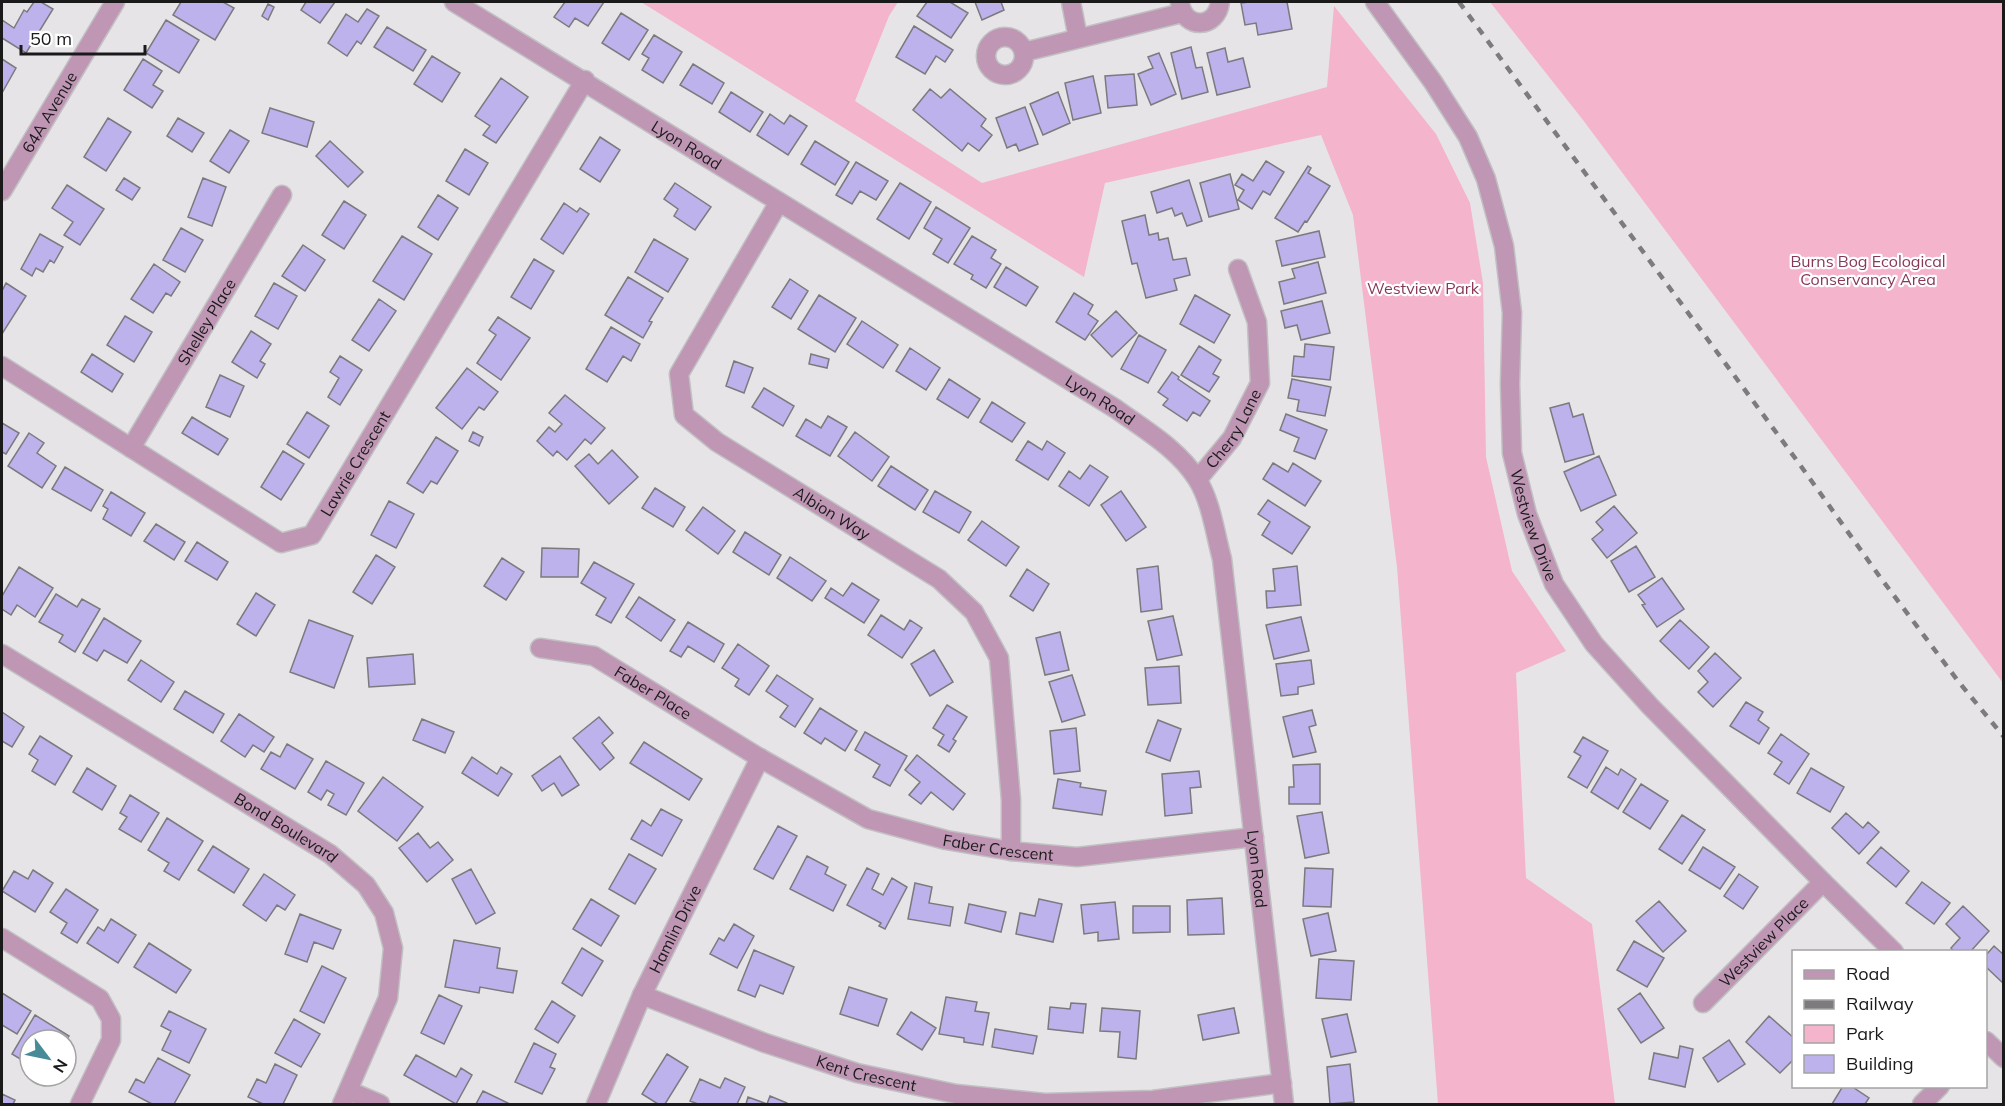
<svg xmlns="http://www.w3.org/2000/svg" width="2005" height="1106" viewBox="0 0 2005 1106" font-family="Mulish,sans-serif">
  <rect width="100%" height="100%" fill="#e6e4e7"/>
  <path fill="#f4b4cb" d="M641,2H898L889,16L855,101L982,183L1327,87L1334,6L1436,134L1470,203L1483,283L1486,457L1512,571L1566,651L1516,673L1526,878L1592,924L1615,1104H1438L1397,567L1353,215L1321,135L1105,183L1084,277Z
    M1490,2H2003V683L1583,120Z"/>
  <path fill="#beb2ed" stroke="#7b7a7e" stroke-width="1.5" d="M34,2H41L53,9L26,53L2,38V20L14,28L24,10L27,12Z
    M181,2H223L234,8L215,40L173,15Z
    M306,2H335L320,23L301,10Z
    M565,2H604L588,26L575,18L569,27L554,17Z
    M927,2H950L968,13L951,38L917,16Z
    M975,2H1001L1004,10L982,20Z
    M1249,2H1287L1292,29L1258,35L1256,23L1245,25L1241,3Z
    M268,4L274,7L268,20L262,16Z
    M367,9L379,16L361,44L357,41L347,56L328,43L346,14L358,22Z
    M621,13L648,30L629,60L602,43Z
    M166,20L199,40L179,73L146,53Z
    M914,26L953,50L945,62L936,56L925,74L896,57Z
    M387,27L426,50L413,71L374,47Z
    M654,35L682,52L663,83L642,70L649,58L642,54Z
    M1191,47L1196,68L1202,67L1208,92L1182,99L1171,53Z
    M1225,48L1228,62L1243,58L1250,87L1217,95L1207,53Z
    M1159,53L1176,94L1151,105L1138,74L1153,68L1148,57Z
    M432,56L460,73L442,102L414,84Z
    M2,59L16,68L2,93Z
    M143,59L162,71L153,85L163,91L152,108L124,90Z
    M693,64L724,83L712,104L680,85Z
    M1134,74L1137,105L1108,108L1105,76Z
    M1093,76L1101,113L1073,120L1065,83Z
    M501,78L528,97L496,143L483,135L490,126L475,116Z
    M930,89L941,98L950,89L986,119L981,126L992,135L979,151L968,143L962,151L913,110Z
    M731,92L763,112L750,132L719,112Z
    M1058,92L1070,123L1043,135L1030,104Z
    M1025,107L1038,144L1019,151L1016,144L1007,148L996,118Z
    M270,108L314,122L307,147L262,133Z
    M770,114L784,124L790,115L807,126L788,155L757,135Z
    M108,118L131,132L106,171L84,157Z
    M178,118L204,133L192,152L167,136Z
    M230,130L249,141L229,173L210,161Z
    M600,137L620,150L600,182L580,169Z
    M330,141L363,172L348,187L316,156Z
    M815,141L849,162L835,185L801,164Z
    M465,149L488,163L469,195L446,181Z
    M1266,161L1284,172L1270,195L1263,191L1252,209L1238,200L1244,190L1235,185L1242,174L1253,181Z
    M856,162L888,181L876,200L860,191L852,204L836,195Z
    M1308,166L1311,168L1308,173L1330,186L1307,222L1305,221L1298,232L1275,218Z
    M1230,174L1239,209L1209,217L1200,183Z
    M124,178L140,188L132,200L116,190Z
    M203,178L226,187L212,226L188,217Z
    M1189,180L1202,221L1187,226L1182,213L1175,216L1172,208L1157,213L1151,192Z
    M675,183L711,207L695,230L674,216L678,209L664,199Z
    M900,183L931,202L909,239L877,219Z
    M67,185L104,209L80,245L64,235L73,222L52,208Z
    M438,195L458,208L438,240L418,227Z
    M344,201L366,215L344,249L322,235Z
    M564,203L577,212L580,208L589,214L563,254L541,239Z
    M936,207L970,228L948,263L933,254L942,239L924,228Z
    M1145,215L1149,235L1158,233L1159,240L1168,238L1173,260L1186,258L1190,275L1174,279L1177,290L1146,298L1137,263L1132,264L1122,221Z
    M181,228L203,240L185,272L163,260Z
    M1319,231L1325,257L1282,266L1276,241Z
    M40,234L63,247L54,263L50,260L43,272L36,268L32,276L21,269Z
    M402,236L432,254L404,300L373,281Z
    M972,236L996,250L991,258L1001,264L986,288L971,279L973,275L954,264Z
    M654,239L688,259L668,292L635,272Z
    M303,245L325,260L305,291L282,276Z
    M534,259L554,271L531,309L511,297Z
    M1318,262L1326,293L1284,304L1279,282L1295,278L1292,269Z
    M154,264L180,282L171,296L166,293L153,313L131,299Z
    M1006,267L1038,287L1026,306L994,287Z
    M628,277L663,298L649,321L652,322L643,338L605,315Z
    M790,279L808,291L791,319L772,307Z
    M6,283L26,296L2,334V291Z
    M274,283L297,296L278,329L255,316Z
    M1074,293L1093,305L1088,314L1098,321L1085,340L1056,322Z
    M819,295L856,318L835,352L798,329Z
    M1195,295L1230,315L1214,343L1180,324Z
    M379,299L396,311L369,351L352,340Z
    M1322,301L1330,333L1301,340L1297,325L1285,328L1281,311Z
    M1116,311L1137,333L1112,357L1091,335Z
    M125,316L152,332L134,362L107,345Z
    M498,317L530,338L501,380L477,363L496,335L489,330Z
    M862,321L898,345L883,368L847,344Z
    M611,327L640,344L631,361L623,356L607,382L586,369Z
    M251,331L271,344L260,361L265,364L257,378L232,362Z
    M1139,335L1166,350L1148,383L1121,369Z
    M1305,344L1334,347L1330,380L1292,376L1294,356L1304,357Z
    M1199,346L1221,360L1213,374L1219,377L1209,392L1181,375Z
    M910,348L940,368L926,390L896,371Z
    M92,354L123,374L112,392L81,372Z
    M811,354L829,359L827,368L809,364Z
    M340,356L362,370L340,405L328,397L339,378L330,372Z
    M734,361L753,368L744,393L726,386Z
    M467,368L498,392L484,410L479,407L462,429L436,408Z
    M1172,372L1179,377L1178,379L1210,401L1200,416L1193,412L1187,421L1163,405L1168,399L1158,392Z
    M220,375L244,386L230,417L206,407Z
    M949,379L980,399L968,418L937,399Z
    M1292,379L1331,387L1325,416L1297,411L1299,400L1288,398Z
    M764,388L794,406L783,426L752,407Z
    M565,395L605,428L591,444L585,439L567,460L557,451L553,456L537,441L549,427L555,432L562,424L549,413Z
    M992,402L1025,423L1012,442L980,422Z
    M1569,403L1573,417L1583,414L1594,454L1565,462L1550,408Z
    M307,412L329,426L309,458L287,444Z
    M1286,414L1327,430L1315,459L1294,451L1299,438L1280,430Z
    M828,416L847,427L830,456L796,436L806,419L821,428Z
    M192,417L228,439L218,455L182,433Z
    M2,423L19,433L6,454L2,452Z
    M473,432L483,437L479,446L469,441Z
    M855,432L889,457L872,481L838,456Z
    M29,433L44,443L37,453L56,466L42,488L8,466Z
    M436,437L458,451L437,484L431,481L423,493L407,483Z
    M1028,441L1042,450L1047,441L1065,453L1048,480L1016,460Z
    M612,450L638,477L609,504L575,466L589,454L598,464Z
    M283,451L304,464L281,500L261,487Z
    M1599,456L1616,495L1581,511L1564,472Z
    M1273,463L1288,472L1293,463L1321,481L1305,506L1263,479Z
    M1090,465L1108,477L1089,506L1059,486L1069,471L1080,479Z
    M891,466L928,490L915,510L878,486Z
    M65,467L103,490L91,511L52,489Z
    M655,488L685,507L673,527L642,508Z
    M935,491L971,512L959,533L923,512Z
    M1121,491L1146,527L1126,541L1101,505Z
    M111,492L145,513L131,536L103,519L108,509L103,506Z
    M1268,500L1310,527L1292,554L1262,535L1270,522L1258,514Z
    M389,501L414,514L396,548L371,535Z
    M1614,506L1637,533L1607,558L1592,539L1603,530L1596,522Z
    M703,507L735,531L718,554L686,530Z
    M982,521L1019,547L1006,566L968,540Z
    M156,524L185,542L174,560L144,541Z
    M745,532L781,555L769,575L733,552Z
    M197,542L228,562L217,580L185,561Z
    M1636,546L1655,577L1629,592L1611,561Z
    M542,548L579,549L578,577H541Z
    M376,555L395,567L372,604L353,592Z
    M790,557L826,581L812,601L777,578Z
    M502,558L524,572L506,600L484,586Z
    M594,562L634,584L611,623L596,615L606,598L581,583Z
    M1158,566L1162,609L1141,612L1137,569Z
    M1297,566L1301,605L1267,608L1266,591H1275L1273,569Z
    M19,567L53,588L35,617L17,605L11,615L2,609V596Z
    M1027,569L1049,584L1033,611L1010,596Z
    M1662,578L1684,609L1657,627L1642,605L1645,604L1638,595Z
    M852,583L879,600L864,623L825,598L831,588L843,596Z
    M256,593L275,605L256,636L237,624Z
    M56,594L77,607L82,599L100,609L75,652L59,642L63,635L39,622Z
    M639,597L675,620L661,641L626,617Z
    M881,615L904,630L910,620L922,628L902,658L868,635Z
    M1173,616L1182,655L1157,660L1148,621Z
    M1301,617L1309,651L1274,659L1266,625Z
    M104,618L141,641L127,663L104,650L97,661L83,653Z
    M309,620L353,636L334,688L290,672Z
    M1680,620L1709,647L1689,669L1660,641Z
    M688,622L724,644L714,662L688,646L681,657L670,651Z
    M1060,632L1069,670L1045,675L1036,638Z
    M738,644L769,666L749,695L735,686L739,679L722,668Z
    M934,650L953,682L930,696L911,664Z
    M1715,653L1741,678L1713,707L1698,692L1708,682L1698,671Z
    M413,654L415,684L369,687L367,658Z
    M141,660L174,682L161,702L128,680Z
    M1311,660L1314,684L1298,687V694L1281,696L1276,664Z
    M1179,666L1181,703L1148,705L1145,668Z
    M777,675L813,699L795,727L780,717L788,706L766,691Z
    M1072,675L1085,715L1062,722L1049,682Z
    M185,691L224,714L213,733L174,709Z
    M1746,702L1763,712L1758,720L1769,728L1759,744L1730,726Z
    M947,705L967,717L953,739L956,741L949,752L938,745L944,735L933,728Z
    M820,708L857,731L845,751L825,738L821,744L804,733Z
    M1312,710L1316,725L1309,727L1316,752L1293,757L1283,717Z
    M2,712L24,727L12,747L2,741Z
    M239,714L274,737L264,752L253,745L245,757L221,741Z
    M599,717L613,733L602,743L614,758L600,770L573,738Z
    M422,719L454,732L445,753L413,740Z
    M1158,720L1181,729L1170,761L1146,752Z
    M1076,728L1080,771L1054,774L1050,731Z
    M865,732L907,756L890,786L873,777L880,765L855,750Z
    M1781,734L1809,754L1789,784L1774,774L1782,762L1768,753Z
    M40,736L72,756L55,785L32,771L38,760L29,754Z
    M1583,737L1608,751L1587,788L1568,777L1581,756L1574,752Z
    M644,742L702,779L689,800L630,763Z
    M287,744L313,759L295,789L261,769L271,752L280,757Z
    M917,755L965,794L953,810L931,792L921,804L909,795L920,782L905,770Z
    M560,756L579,785L562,796L554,783L542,791L532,776Z
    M472,757L497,774L501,767L512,774L498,796L462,773Z
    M326,761L364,783L346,815L328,805L334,794L327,790L321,800L308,792Z
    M1320,764V804H1289V787H1294L1293,765Z
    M1606,767L1618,775L1621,769L1636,779L1618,809L1591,792Z
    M87,768L116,786L102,810L73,792Z
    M1811,768L1844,787L1830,812L1797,793Z
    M1199,771L1201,787L1190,788L1192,813L1165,816L1162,774Z
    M383,777L423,807L397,841L358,811Z
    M1058,779L1081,783L1080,787L1106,791L1102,815L1053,808Z
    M1641,784L1668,801L1650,829L1623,812Z
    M130,795L159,813L141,842L119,829L127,817L120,813Z
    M661,809L682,820L662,856L631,839L642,820L651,826Z
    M1322,812L1329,853L1305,858L1297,816Z
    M1846,813L1863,828L1868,822L1879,832L1859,854L1832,828Z
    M1682,815L1705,830L1682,864L1659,849Z
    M167,818L203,841L179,880L164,871L169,863L148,850Z
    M778,826L797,836L773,879L754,869Z
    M418,833L430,848L438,842L453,860L427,882L399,848Z
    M213,846L249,869L234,893L198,870Z
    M1703,847L1735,867L1720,889L1689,870Z
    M1881,847L1909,871L1896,887L1867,863Z
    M629,854L656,869L635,904L609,889Z
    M807,856L828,867L825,874L846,885L833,911L790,889Z
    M867,868L879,874L872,889L883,895L892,878L907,887L885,929L879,926L881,923L847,905Z
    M1305,868L1333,869L1331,907L1303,906Z
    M471,869L495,913L476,924L452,879Z
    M33,870L53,883L35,912L2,891L14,871L28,879Z
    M264,874L295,895L285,910L277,905L266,921L243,905Z
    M1739,874L1758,887L1743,909L1724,896Z
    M1922,882L1950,903L1934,924L1906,903Z
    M915,883L932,887L929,903L953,907L950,926L908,919Z
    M66,889L98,910L77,943L61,933L67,923L50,912Z
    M1222,898L1224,934L1188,935L1187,900Z
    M591,899L619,916L601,946L573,929Z
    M1039,899L1062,904L1053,942L1016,934L1020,913L1035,916Z
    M1659,901L1686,931L1663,952L1636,921Z
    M1115,902L1119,939L1098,941V932L1084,934L1081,905Z
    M969,904L1006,912L1001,932L965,923Z
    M1133,906H1170V932L1133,933Z
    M1963,906L1989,931L1970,952H1954L1951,948L1960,938L1946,924Z
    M1328,913L1336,951L1311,956L1303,919Z
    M300,914L341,930L333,949L314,942L307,962L285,954Z
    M111,919L136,935L118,963L87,943L98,927L104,931Z
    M734,924L754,936L737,968L710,954L719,938L724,941Z
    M454,940L500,948L497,968L517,971L513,993L480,987L479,993L445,987Z
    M1634,941L1664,958L1647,987L1617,970Z
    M149,943L191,970L176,993L134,967Z
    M1994,946L2004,955V984L1986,967V955Z
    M582,948L603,961L582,996L562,983Z
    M754,950L794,967L783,994L760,985L755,997L738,990Z
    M1319,959L1354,961L1351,1000L1316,998Z
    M322,966L346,978L324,1023L300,1011Z
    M849,987L887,999L878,1026L840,1014Z
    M2,993L31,1011L17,1034L2,1025Z
    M1640,993L1664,1028L1641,1043L1618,1009Z
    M439,995L462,1006L444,1044L421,1033Z
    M946,997L977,1002L975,1011L989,1013L983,1045L964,1042V1038L939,1034Z
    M552,1001L575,1016L558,1043L535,1029Z
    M1071,1003L1086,1004L1083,1033L1048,1029L1050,1007L1070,1009Z
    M1102,1008L1140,1011L1136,1059L1118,1057L1120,1032L1100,1031Z
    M1234,1008L1239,1033L1203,1040L1198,1015Z
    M169,1011L206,1029L189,1063L162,1050L171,1031L161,1026Z
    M911,1012L936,1028L922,1050L897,1034Z
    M1347,1014L1356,1052L1331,1057L1322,1019Z
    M35,1015L69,1036L66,1040H30V1065L12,1054Z
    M1769,1016L1794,1038V1059L1780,1073L1746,1042Z
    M294,1019L320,1034L301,1067L275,1053Z
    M995,1029L1037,1036L1033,1054L992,1047Z
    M1729,1040L1745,1064L1718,1082L1703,1058Z
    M534,1043L556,1054L550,1067L555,1069L542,1094L515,1082Z
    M1680,1046L1693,1049L1685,1087L1649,1079L1654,1053L1678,1058Z
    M667,1054L688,1067L665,1104H658L642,1094Z
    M416,1055L456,1077L461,1068L472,1075L456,1104L404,1075Z
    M158,1058L190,1075L174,1104H152L129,1092L136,1079L144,1083Z
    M275,1064L297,1075L283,1104H263L248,1097L257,1079L266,1083Z
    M1350,1064L1354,1102L1330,1104L1327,1067Z
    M725,1078L745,1087L737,1104H698L690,1101L700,1079L720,1088Z
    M1843,1086H1851L1869,1098L1865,1104H1832Z
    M483,1091L510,1104H476Z
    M2,1094L15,1100L13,1104H2Z
    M770,1096L787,1103V1104H746L748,1097L767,1104Z"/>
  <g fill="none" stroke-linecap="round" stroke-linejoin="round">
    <g stroke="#c1c0c2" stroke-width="21">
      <g id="minor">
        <path d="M1071,2L1078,38"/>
        <path d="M1180,3C1184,30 1217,29 1220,2"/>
        <circle cx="1005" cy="56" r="19"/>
        <path d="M1024,52L1182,13"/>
        <path id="s1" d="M2,191L115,2"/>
        <path id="s2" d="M779,202L679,374L684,415L717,442L939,579L974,612L999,658L1011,800V851"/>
        <path id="s3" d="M2,366L281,543L312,535L585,80"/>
        <path id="s4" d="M131,448L282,195"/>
        <path id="s5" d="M1198,479L1232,438L1260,383L1257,322L1238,269"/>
        <path id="s6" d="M540,648L594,656L760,758L868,819L946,840L1011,851L1077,857L1254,837"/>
        <path id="s7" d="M2,654L330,854L366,885L384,913L393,948L388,998L342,1104"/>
        <path d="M2,938L100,999L111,1019V1040L80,1104"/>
        <path id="s8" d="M642,995L765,1043L857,1073L956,1094L1045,1103L1153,1100L1282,1083"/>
        <path id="s9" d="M1703,1003L1823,882"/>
        <path d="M349,1091L380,1104"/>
        <path id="s10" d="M596,1104L642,995L760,758"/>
        <path d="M1922,1104L1940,1086"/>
      </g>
    </g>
    <g stroke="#c1c0c2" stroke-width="21">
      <g id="tertiary">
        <path id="s11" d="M454,2L1116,409C1145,430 1178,449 1197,479C1211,501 1215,533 1222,559L1284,1104"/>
        <path id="s12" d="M1375,2L1433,82L1468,137L1486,179L1504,246L1512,313L1510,384L1512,453L1527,514L1554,584L1594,644L1650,706L1823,882L1894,952"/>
        <path d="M1986,1041L2004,1058"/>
      </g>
    </g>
    <use href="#minor" stroke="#bf96b4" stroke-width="18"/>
    <use href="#tertiary" stroke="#bf96b4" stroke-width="18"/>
    <path stroke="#7d7b7d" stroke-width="4.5" stroke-dasharray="8 8" stroke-linecap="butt" d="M1459,2L1798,462L1880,577L1958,681L2004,737"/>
  </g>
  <g text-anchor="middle" stroke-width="4.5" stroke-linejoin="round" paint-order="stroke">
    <g font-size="16" fill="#1b1a1b" stroke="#fff">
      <text dy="6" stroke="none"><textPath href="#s1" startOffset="92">64A Avenue</textPath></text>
      <text dy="6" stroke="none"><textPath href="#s11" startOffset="273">Lyon Road</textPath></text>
      <text dy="6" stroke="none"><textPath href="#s4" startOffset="147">Shelley Place</textPath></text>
      <text dy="6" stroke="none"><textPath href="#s11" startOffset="759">Lyon Road</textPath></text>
      <text dy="6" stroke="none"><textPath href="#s5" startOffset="62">Cherry Lane</textPath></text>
      <text dy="6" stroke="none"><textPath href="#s3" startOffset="446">Lawrie Crescent</textPath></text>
      <text dy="6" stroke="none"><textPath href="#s2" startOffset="418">Albion Way</textPath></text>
      <text dy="6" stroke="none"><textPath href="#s12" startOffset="562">Westview Drive</textPath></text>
      <text dy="6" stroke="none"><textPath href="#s6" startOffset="124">Faber Place</textPath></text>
      <text dy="6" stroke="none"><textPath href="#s7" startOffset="333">Bond Boulevard</textPath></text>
      <text dy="6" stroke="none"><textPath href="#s6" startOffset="507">Faber Crescent</textPath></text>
      <text dy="6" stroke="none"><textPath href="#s11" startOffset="1281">Lyon Road</textPath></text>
      <text dy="6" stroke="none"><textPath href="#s10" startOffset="192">Hamlin Drive</textPath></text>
      <text dy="6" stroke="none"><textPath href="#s9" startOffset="86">Westview Place</textPath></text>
      <text dy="6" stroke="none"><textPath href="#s8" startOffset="238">Kent Crescent</textPath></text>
    </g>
    <g font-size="16" fill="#863859" stroke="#fff">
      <text x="1868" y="267">Burns Bog Ecological<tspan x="1868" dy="18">Conservancy Area</tspan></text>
      <text x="1423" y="294">Westview Park</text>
    </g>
  </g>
  <rect width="2005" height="1106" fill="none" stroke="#1b1a1b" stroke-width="6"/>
  <rect x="1792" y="950" width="195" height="138" fill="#ffffff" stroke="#a4a3a4" stroke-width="1.5"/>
  <rect x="1804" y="970" width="30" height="9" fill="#bf96b4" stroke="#a4a3a4" stroke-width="1.5"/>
  <text x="1846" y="980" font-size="18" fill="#1b1a1b">Road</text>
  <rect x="1804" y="1000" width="30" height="9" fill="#7d7b7d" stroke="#a4a3a4" stroke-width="1.5"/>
  <text x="1846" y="1010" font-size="18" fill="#1b1a1b">Railway</text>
  <rect x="1804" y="1025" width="30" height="18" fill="#f4b4cb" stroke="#a4a3a4" stroke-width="1.5"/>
  <text x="1846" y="1040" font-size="18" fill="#1b1a1b">Park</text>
  <rect x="1804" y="1055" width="30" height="18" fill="#beb2ed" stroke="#a4a3a4" stroke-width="1.5"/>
  <text x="1846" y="1070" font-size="18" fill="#1b1a1b">Building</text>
  <g transform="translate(48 1058) rotate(122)"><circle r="28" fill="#ffffff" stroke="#a4a3a4" stroke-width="1.5"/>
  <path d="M0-4.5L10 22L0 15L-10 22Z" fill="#478b99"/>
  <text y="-9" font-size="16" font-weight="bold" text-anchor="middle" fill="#1b1a1b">N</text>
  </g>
  <path d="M21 45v9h124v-9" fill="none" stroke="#1b1a1b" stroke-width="3"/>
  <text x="30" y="45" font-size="18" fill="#1b1a1b" stroke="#ffffff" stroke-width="4.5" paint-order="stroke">50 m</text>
</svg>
